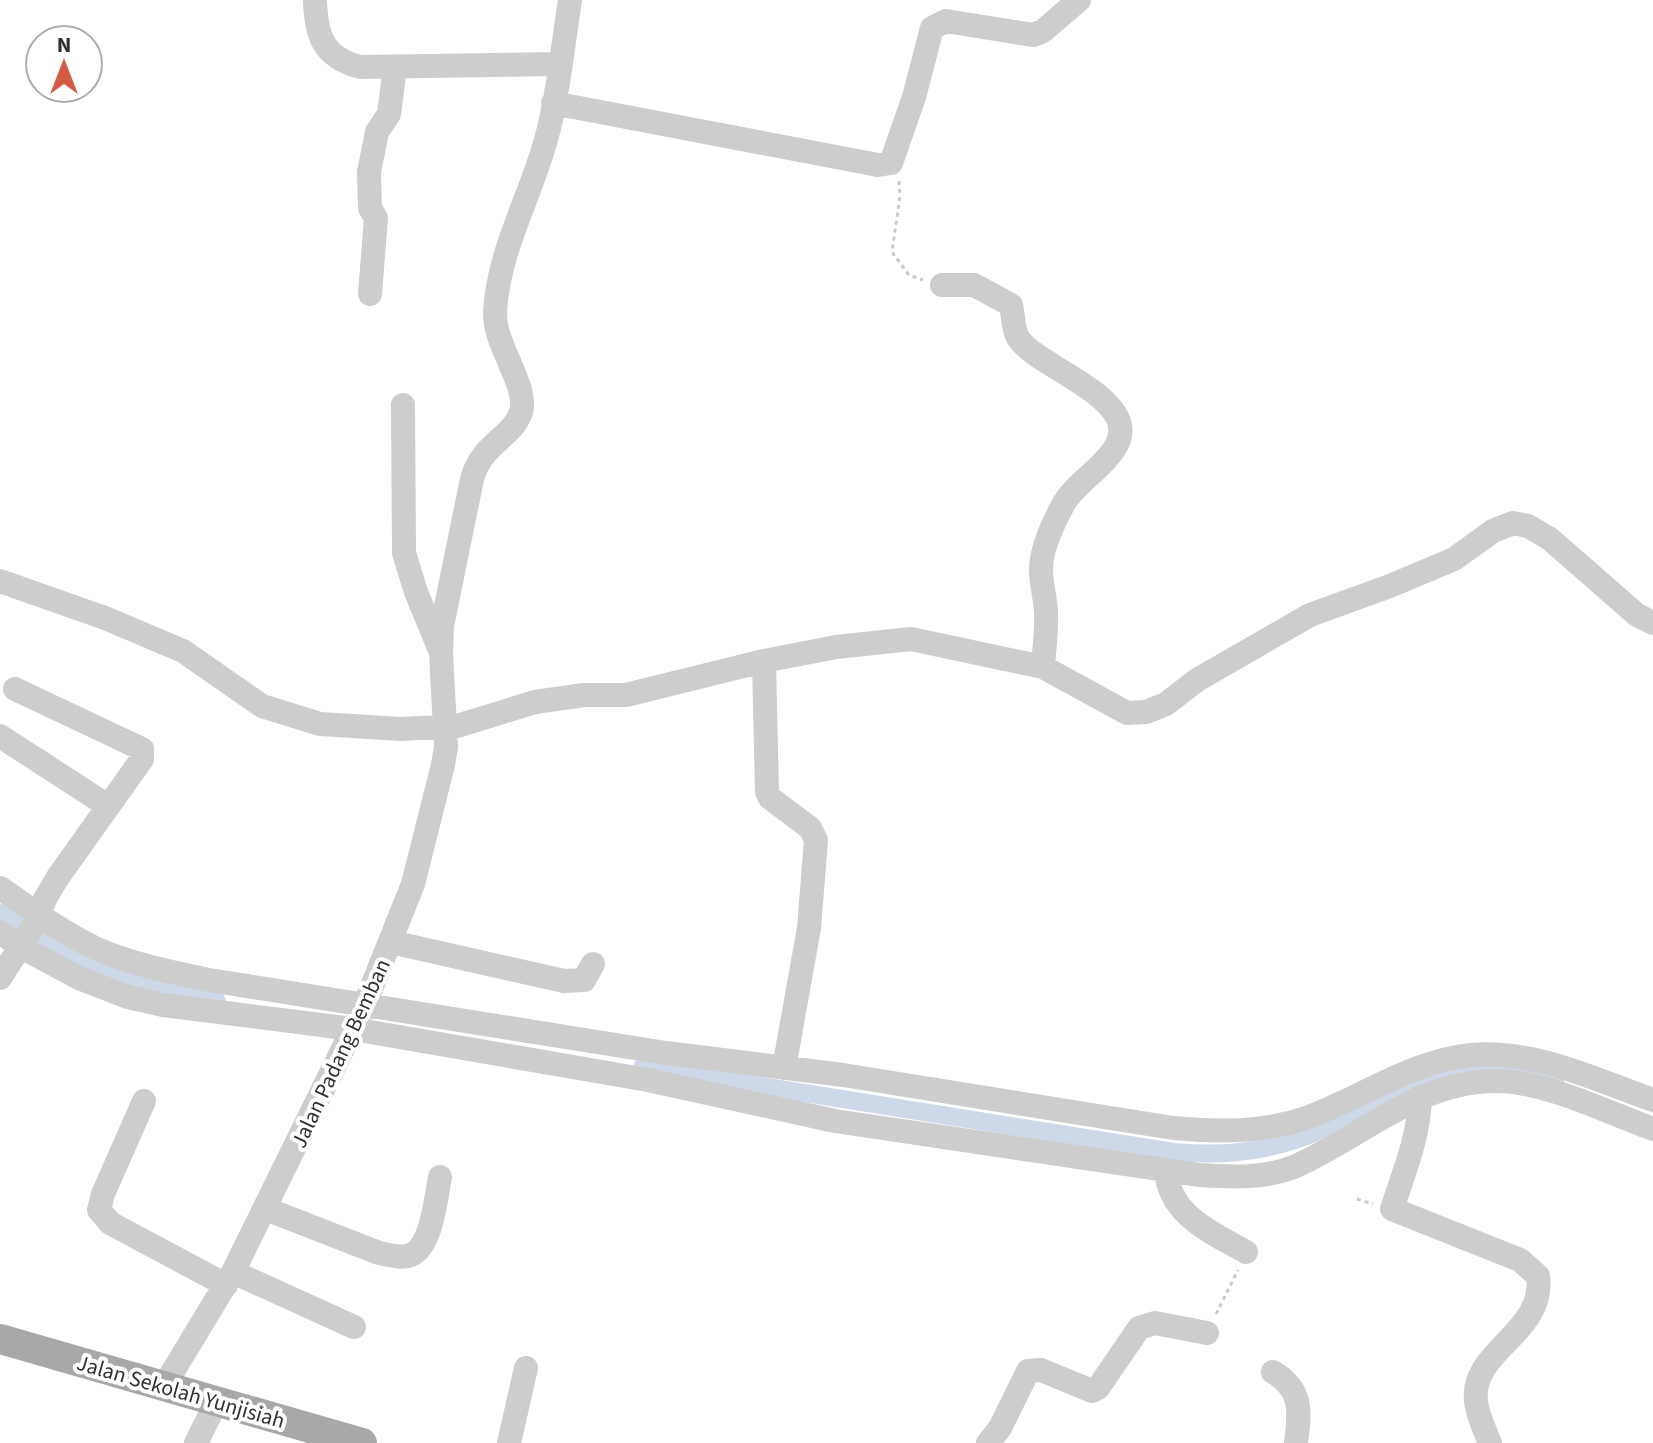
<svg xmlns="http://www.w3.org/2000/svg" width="1653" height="1443" viewBox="0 0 1653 1443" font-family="'Source Sans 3',sans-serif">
  <rect width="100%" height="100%" fill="#fff"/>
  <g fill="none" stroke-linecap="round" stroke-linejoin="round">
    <path stroke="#cdd8e9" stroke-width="18" d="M0,913C71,961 131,989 217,1001
      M642,1067L1174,1152C1218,1156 1258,1153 1301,1138C1318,1133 1334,1122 1350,1114C1403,1088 1459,1060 1520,1070C1532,1071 1544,1077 1555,1081"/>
    <path stroke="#cacaca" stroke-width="3" stroke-dasharray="4 4" stroke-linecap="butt" d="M899,181L900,196L892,252L909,275L923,280
      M1357,1199L1373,1204
      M1216,1314L1238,1270"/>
    <path stroke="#cdcdcd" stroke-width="24" d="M315,0C316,36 323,57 360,67L559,64
      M553,103L878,165L891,163L914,97L932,28L946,21L1033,35L1043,31L1079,0
      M942,285H974L1011,305C1013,314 1013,327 1017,336C1029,360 1100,384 1117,417C1135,452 1077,477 1063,505C1054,521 1041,549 1041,569C1041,583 1045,597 1046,611C1047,630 1044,649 1043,667
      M370,294L376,218L370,208L369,172L377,132L389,114L395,67
      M403,405L404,553L416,592L439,648
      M0,581L105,618L183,651L262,706L320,724L401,729L457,726L535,702L584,695H626L764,661L836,647L911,639L1043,667L1127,713L1146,712L1166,704L1197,680L1310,615L1390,586L1454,559L1493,531L1513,523L1528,526L1550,539L1637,615L1653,623
      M764,661L767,792L770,798L810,828L816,840L809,928L784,1068
      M0,736L108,806
      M0,888C31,909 61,932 95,948C131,964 171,972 209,980L666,1053L843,1075L1173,1128C1218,1132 1262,1133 1306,1118C1361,1098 1411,1061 1471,1055C1533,1049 1596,1080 1653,1100
      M0,932L21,947L79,978L128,997L163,1005L353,1029L648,1080L835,1121L1199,1175C1230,1177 1266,1179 1296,1166C1363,1136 1418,1081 1496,1081C1546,1081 1606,1112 1653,1129
      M391,942L564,981L584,980L593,964
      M0,978L37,921L45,899L58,877L142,759V749L15,689
      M1420,1097C1419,1137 1404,1172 1392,1209L1520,1260L1538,1276C1546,1333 1470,1350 1476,1401C1477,1415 1485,1430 1490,1443
      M144,1101L103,1194L99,1210L110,1223L226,1285
      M1166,1170C1169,1215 1211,1232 1246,1252
      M266,1209L379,1253C389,1255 401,1259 411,1255C432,1246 436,1197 440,1177
      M233,1272L354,1327
      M1273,1372C1303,1390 1300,1411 1296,1443
      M164,1386L233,1272L365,1004L413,884L443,765L446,747L441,653L442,626L472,479C482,443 512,438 521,412C529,387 494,345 495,313C498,249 533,193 548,132C559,90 563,44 570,0
      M196,1443L217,1401
      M509,1443L526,1368
      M988,1443L1000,1428L1028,1371L1041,1370L1092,1391L1098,1388L1139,1328L1155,1323L1207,1333"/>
    <path stroke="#a8a8a8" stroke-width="30" d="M0,1339L362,1443"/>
  </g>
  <g text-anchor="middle" stroke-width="8" stroke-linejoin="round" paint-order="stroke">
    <g font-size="22" fill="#303030" stroke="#fff">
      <text transform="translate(340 1053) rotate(-65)" y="8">Jalan Padang Bemban</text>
      <text transform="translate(181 1391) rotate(16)" y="8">Jalan Sekolah Yunjisiah</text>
    </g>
  </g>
  <g transform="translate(64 64)"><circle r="38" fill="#ffffff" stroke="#acacac" stroke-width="2"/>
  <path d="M0-6L14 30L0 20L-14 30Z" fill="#d45c45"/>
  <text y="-12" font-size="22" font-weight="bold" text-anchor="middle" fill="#303030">N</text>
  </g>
</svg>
